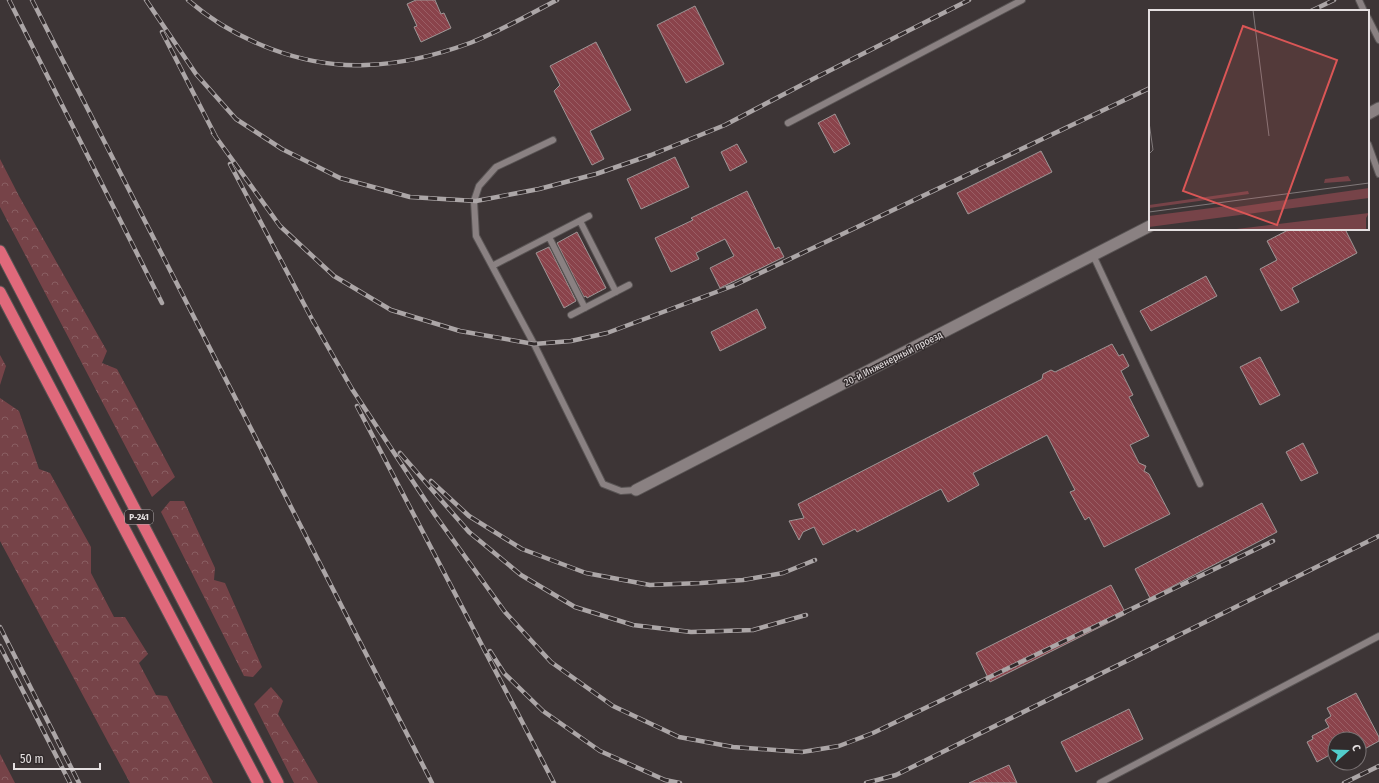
<svg xmlns="http://www.w3.org/2000/svg" width="1379" height="783" viewBox="0 0 1379 783" font-family="'Fira Sans Condensed',sans-serif">
  <defs>
    <pattern id="forest-crowns" width="20" height="18" patternUnits="userSpaceOnUse"><rect width="20" height="18" fill="#764348"/><path d="M2 6a3 3 0 1 1 6 0M12 15a3 3 0 1 1 6 0" fill="none" stroke="#895e62"/></pattern>
    <pattern id="building-back-hatch" width="6" height="6" patternUnits="userSpaceOnUse"><rect width="6" height="6" fill="#8a434b"/><path d="M-1 5l2 2M0 0l6 6M5-1l2 2" fill="none" stroke="#9a5e65"/></pattern>
  </defs>
  <rect width="100%" height="100%" fill="#3d3536"/>
  <path fill="url(#forest-crowns)" d="M0,159L19,196L107,351L102,363L117,369L175,477L152,497L0,207Z
    M0,355L6,366L0,385Z
    M0,398L19,411L39,469L50,473L91,547V573L114,617H125L148,654L139,663L156,695L167,696L213,783H130L0,541Z
    M170,501H184L215,568L214,580L225,583L262,667L253,677L244,676L161,512Z
    M271,687L283,701L278,714L318,783H294L254,704Z
    M0,754L15,783H0Z"/>
  <path fill="url(#building-back-hatch)" stroke="#9e9696" d="M416,0H435L441,14L444,13L451,28L421,42L414,27L417,26L407,4Z
    M695,6L724,64L686,83L657,25Z
    M596,42L631,110L590,131L604,159L592,165L554,91L560,85L550,66Z
    M835,114L850,144L834,153L818,123Z
    M737,144L747,162L730,171L721,152Z
    M1041,151L1052,172L968,214L957,193Z
    M675,157L689,187L641,209L627,179Z
    M747,191L775,249L779,247L784,257L720,288L710,268L734,256L725,239L696,253L699,259L671,272L655,238L693,220L691,218Z
    M1290,229H1345L1357,253L1292,288L1299,302L1281,311L1260,269L1277,260L1267,241Z
    M577,232L606,288L587,298L586,296L584,297L557,243Z
    M549,247L576,301L564,308L536,253Z
    M1206,276L1217,296L1151,331L1140,311Z
    M757,309L766,328L720,351L711,332Z
    M1112,344L1119,356L1123,354L1129,366L1121,371L1133,395L1129,397L1149,436L1130,445L1139,463L1146,466L1144,471L1149,474L1170,514L1104,547L1089,517L1085,520L1070,492L1075,490L1047,435L973,473L979,485L948,502L941,489L857,532L855,529L823,545L814,527L803,532L799,540L789,521L804,518L798,504L1042,379L1043,374L1051,370L1055,372Z
    M1260,357L1280,395L1260,405L1240,367Z
    M1303,443L1318,473L1301,481L1286,452Z
    M1262,503L1277,532L1150,598L1135,569Z
    M1111,585L1126,614L990,682L976,653Z
    M1356,693L1379,737V741L1359,752V739H1335V752L1317,762L1307,742L1313,739L1312,736L1329,727L1325,720L1331,716L1327,708Z
    M1129,709L1143,739L1076,772L1061,742Z
    M1009,765L1017,783H969Z"/>
  <g fill="none" stroke-linecap="round" stroke-linejoin="round">
    <g stroke="#595454" stroke-width="8">
      <path id="service" d="M1359,0L1364,11
        M1368,18L1379,40
        M788,123L1022,0
        M553,140L496,167L479,186L474,201L476,236L534,344L603,484L621,491L636,490
        M1368,144L1379,174
        M580,221L616,292
        M549,237L585,308
        M1093,255L1200,484
        M492,266L589,216
        M571,315L629,285
        M1100,783L1379,636"/>
    </g>
    <g stroke="#595454" stroke-width="13">
      <path id="minor" d="M1368,114L1379,108
        M636,490L1150,226"/>
    </g>
    <g stroke="#595454" stroke-width="13">
      <path id="trunk" d="M0,251L278,783
        M0,292L258,783"/>
    </g>
    <use href="#service" stroke="#8a8182" stroke-width="6"/>
    <use href="#minor" stroke="#8a8182" stroke-width="11"/>
    <use href="#trunk" stroke="#e0697b" stroke-width="11"/>
    <g stroke="#aca6a7" stroke-width="4.5">
      <path id="rail" d="M9,0L162,303
        M32,0L432,783
        M146,0L196,74L236,119L282,149L340,178L410,197L476,201L539,189L596,174L651,155L725,125L813,79L969,0
        M188,0C235,41 304,68 366,65C401,64 437,55 470,43C478,40 486,36 495,32C516,22 536,11 557,0
        M1311,11L1334,0
        M162,32L216,137
        M213,133L280,226L334,276L391,310L460,331L534,344L571,341L607,333L735,285L1150,88
        M230,164L314,323
        M312,319L352,389L435,515L505,612L551,662L613,706L679,737L733,747L802,752L839,746L873,733L1273,541
        M357,406L554,783
        M400,453L469,532L521,575L575,607L633,625L691,632L753,630L806,615
        M431,481L469,516L522,549L586,573L650,585L701,583L743,580L783,573L815,560
        M0,627L79,783
        M0,646L70,783
        M490,651L504,673L543,711L600,751L665,780L680,783
        M866,783L896,775L1379,536
        M1344,783L1379,766"/>
    </g>
    <use href="#rail" stroke="#322b2c" stroke-width="3" stroke-dasharray="9" stroke-linecap="butt"/>
  </g>
  <g text-anchor="middle" stroke-width="3" stroke-linejoin="round" paint-order="stroke">
    <rect fill="#322b2c" stroke="#afaaab" stroke-width="1" x="125" y="510" width="28" height="14" rx="3"/>
    <g font-size="9" font-weight="bold" fill="#e5e0e1">
      <text x="139" y="520">Р-241</text>
    </g>
    <g font-size="10" fill="#e5e0e1" stroke="#322b2c">
      <text transform="translate(893 358) rotate(-27)" y="4">20-й Инженерный проезд</text>
    </g>
  </g>
  <g transform="translate(1149 10)">
    <rect width="220" height="220" fill="#3d3536"/>
    <path d="M199,166L202,171L175,173L176,169ZM220,178V188L0,217V206L78,196L81,198ZM99,181L100,184L0,198V195ZM220,203L217,208V219L212,220H79Z" fill="#764348"/>
    <path fill="none" stroke="#80797a" stroke-width="1" d="M104,0L120,126M0,112L4,140L0,144M0,202L220,173"/>
    <path fill="#da5656" fill-opacity="0.15" stroke="#da5656" stroke-width="2" d="M94,16L188,50L128,215L34,181Z"/>
    <rect width="220" height="220" fill="none" stroke="#e5e0e1" stroke-width="2"/>
  </g>
  <g transform="translate(1347 751) rotate(70)"><circle r="19" fill="#322b2c" stroke="#7a7374"/>
  <path d="M0-3L7 15L0 10L-7 15Z" fill="#52cdcc"/>
  <text y="-6" font-size="11" font-weight="bold" text-anchor="middle" fill="#e5e0e1">С</text>
  </g>
  <path d="M14 763v6h86v-6" fill="none" stroke="#e5e0e1" stroke-width="2"/>
  <text x="20" y="763" font-size="12" fill="#e5e0e1" stroke="#322b2c" stroke-width="3" paint-order="stroke">50 m</text>
</svg>
